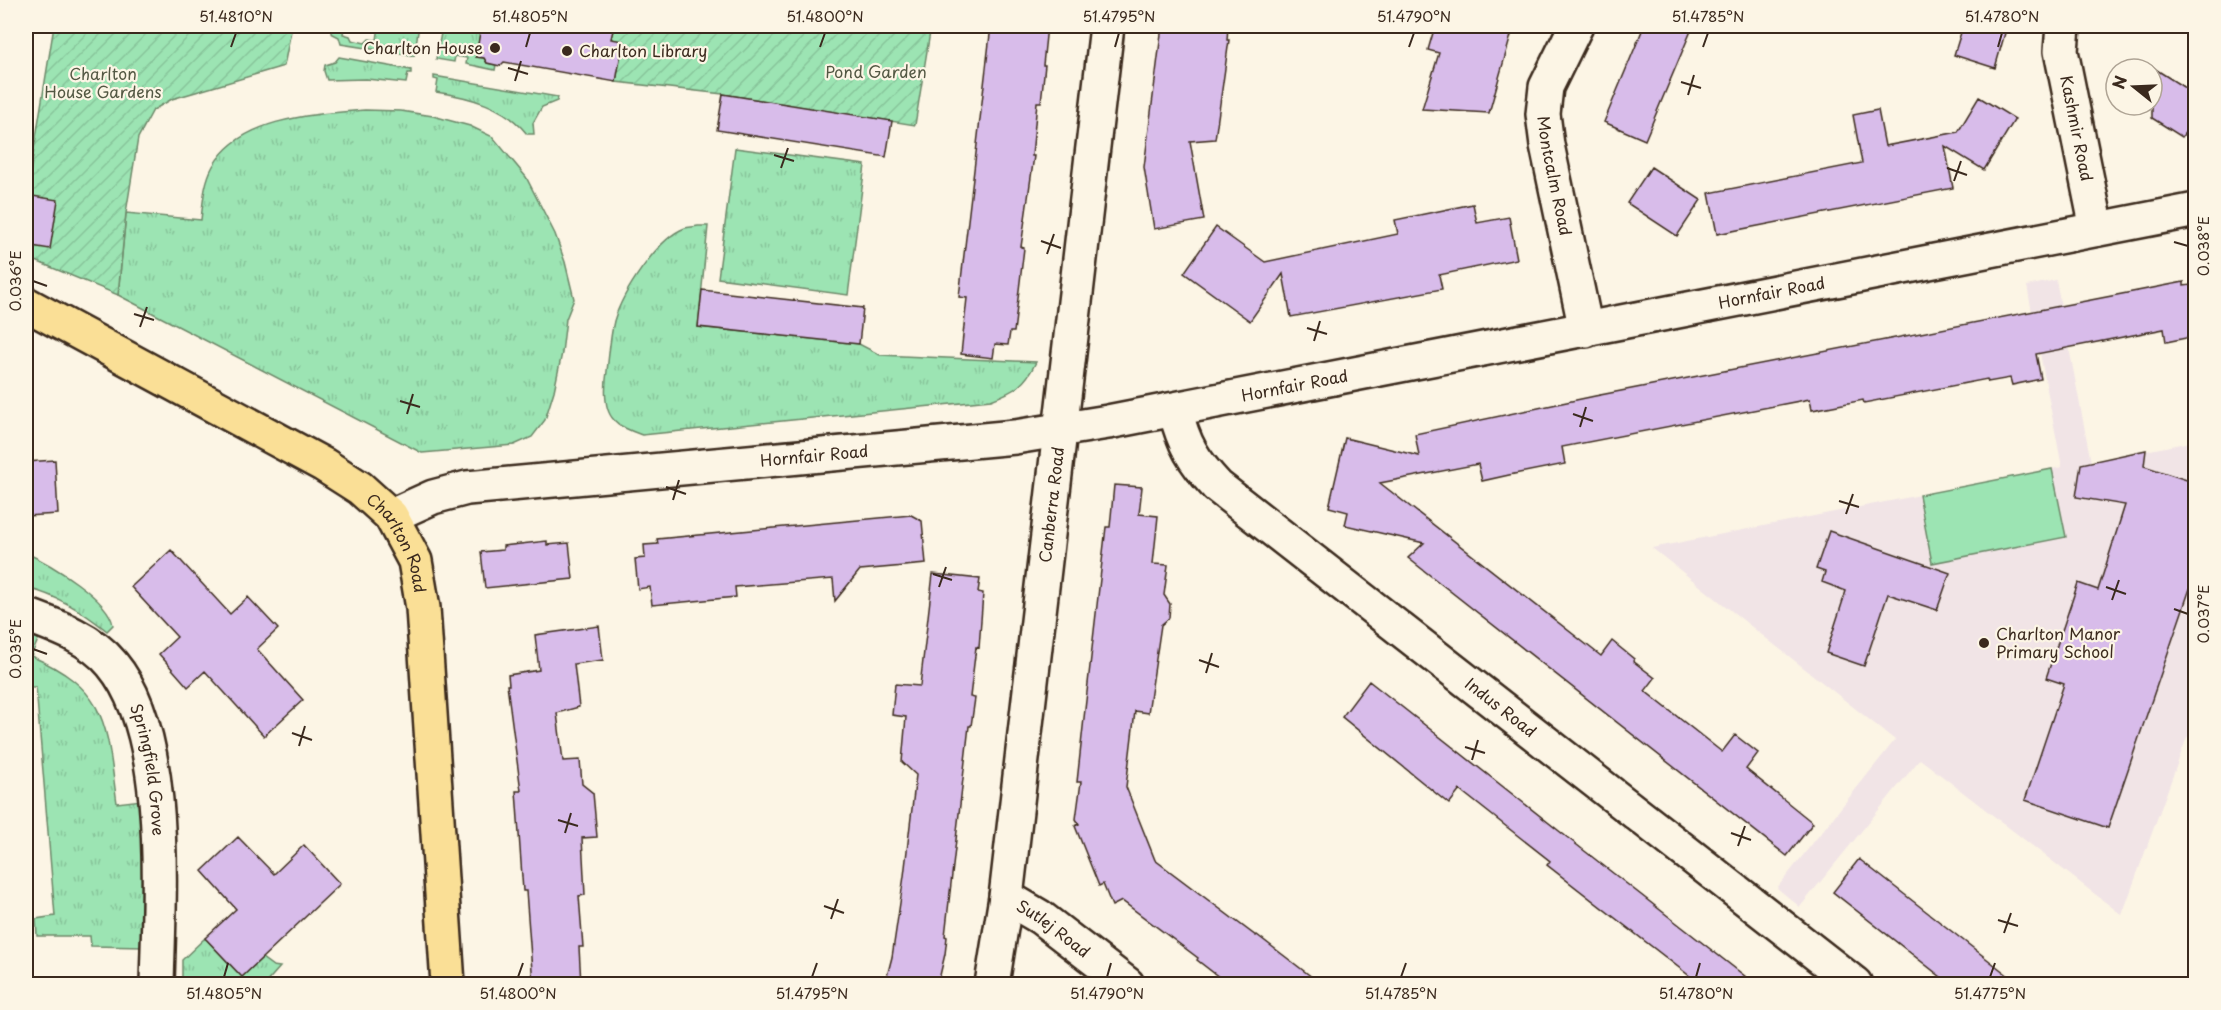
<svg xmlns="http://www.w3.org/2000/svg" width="2221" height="1010" viewBox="0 0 2221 1010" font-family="'Playpen Sans',sans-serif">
  <defs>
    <pattern id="grass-tufts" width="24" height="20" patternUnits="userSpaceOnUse" patternTransform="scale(1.5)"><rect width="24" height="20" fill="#9ce4b3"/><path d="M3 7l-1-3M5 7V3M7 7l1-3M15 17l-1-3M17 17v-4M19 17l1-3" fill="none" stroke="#87c49a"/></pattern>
    <pattern id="garden-furrows" width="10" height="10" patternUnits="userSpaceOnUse" patternTransform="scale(1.5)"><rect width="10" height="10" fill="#9ce4b3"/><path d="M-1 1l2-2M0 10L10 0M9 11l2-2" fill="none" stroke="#87c49a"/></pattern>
  </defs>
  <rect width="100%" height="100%" fill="#fcf5e5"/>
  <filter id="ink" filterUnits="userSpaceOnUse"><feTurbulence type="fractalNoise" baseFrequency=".0167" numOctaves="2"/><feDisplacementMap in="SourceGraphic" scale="12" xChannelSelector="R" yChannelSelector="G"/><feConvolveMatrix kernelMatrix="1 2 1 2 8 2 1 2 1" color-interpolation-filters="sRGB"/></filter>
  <g filter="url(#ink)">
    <path fill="#f1e4e6" d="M2056,280L2091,462L2195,441V739L2187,737L2122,915L1920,759L1800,907L1777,888L1895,740L1652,548L2062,467L2027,286Z"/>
    <path fill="url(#grass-tufts)" stroke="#6c8768" stroke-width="1.5" d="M331,26H344L343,34L350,36L352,40L365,43L369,39L377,40L379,26H419L414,56L396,53V47L385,45L384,51L341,44L339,37L331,33Z
      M442,28L480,34L476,57L484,58L487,63L496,65L495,70L466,64L467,58L455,56L454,62L436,59Z
      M339,57L411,70V73H408L406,83L366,79L327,80L324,71L325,65L335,62Z
      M434,76L558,97L557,101L542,107L533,123L534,134H527C505,106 470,97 436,92L438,80L434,79Z
      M365,110L401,111L433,116L470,126L493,137L526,177L555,234L565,262L574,299L566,319L562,353L554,391L545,420L532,437L514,445L422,453L118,295L126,213L201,220C203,202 204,182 213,166C241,117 315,114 365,110Z
      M735,148L865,165L848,295L718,278Z
      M698,226H708L698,327L859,344L880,355L1036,362C1025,385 1015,391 991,400L642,435C632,431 621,428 614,420C603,409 605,385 607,371C609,355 610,338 614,321C622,294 657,238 685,228C689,227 694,227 698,226Z
      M26,553C49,563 109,599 113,625L107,631C82,611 57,595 26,588Z
      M26,630L41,633L31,656C110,691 106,726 117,803L142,800L145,947L91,946L90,936H37L36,919L55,916L36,687H26Z
      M205,938L242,977L262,958L273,966L280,967L265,984H182V960Z"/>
    <path fill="#9ce4b3" stroke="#6c8768" stroke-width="1.5" d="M2052,469L2066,537L1932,563L1919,495Z"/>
    <path fill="url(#garden-furrows)" stroke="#6c8768" stroke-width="1.5" d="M54,26H292L284,66L172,99L153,110L138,138L126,213L118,295L26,257V199Z
      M606,26H931L915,125L723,94L616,82L623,41L611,39Z"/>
    <path fill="#d8bcea" stroke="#3b2a1e" stroke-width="1.5" d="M481,26H614L611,39L623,41L616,82L504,62L500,66L487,63L484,58L476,57Z
      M991,26H1047L1043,65H1045L1041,102H1037L1032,156H1034L1021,247L1024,248L1014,332H1010L1008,345L995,344L993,358L961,354L967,298L959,297Z
      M1162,26H1228L1227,40H1229L1215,139L1190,141L1204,220L1154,229L1144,167Z
      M1435,26H1499L1512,32L1489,113L1422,109L1439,53L1428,50Z
      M1644,26H1693L1645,140L1604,122Z
      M1963,26H2007L1995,68L1954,55Z
      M2152,67L2196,95V116L2182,137L2152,118Z
      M723,94L892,121L886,157L717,130Z
      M1979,97L2015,119L1984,170L1945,146L1953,188L1717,234L1709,193L1862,163L1853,115L1878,110L1885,146L1958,132Z
      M1651,167L1701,200L1677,236L1627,203Z
      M26,195L58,200L50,249L26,245Z
      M1473,204L1477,223L1509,217L1517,259L1439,275L1442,289L1291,317L1283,274L1250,321L1184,273L1216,227L1265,262L1398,234L1395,220Z
      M2184,282V286L2191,285L2196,306V336L2166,342L2164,329L2036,354L2041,379L2012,385L2010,378L1988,382L1987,379L1864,403L1863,400L1812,410L1810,399L1562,447L1565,464L1509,475L1482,481L1478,464L1380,483L1601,656L1612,641L1634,659L1633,661L1655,678L1645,691L1722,752L1735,735L1758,753L1746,769L1813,823L1787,856L1408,558L1424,543L1345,525L1348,512L1329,507L1345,438L1419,456L1415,434L1595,396Z
      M702,290L863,308L859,344L698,327Z
      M2146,450L2144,466L2196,483V571L2108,828L2025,800L2064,684L2046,678L2078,583L2098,590L2125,505L2076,497L2081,464Z
      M55,460L58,514L26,516V462Z
      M1114,485L1142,487L1139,514L1158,516L1153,564L1168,565L1164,595L1170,604L1169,618L1161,625L1148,713L1135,711L1126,787L1155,860L1256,936L1257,935L1321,984H1228L1197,960L1198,958L1122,901L1112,906L1103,884L1099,886L1075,826L1079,824L1076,819L1081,782H1077L1084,718L1106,527H1110Z
      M911,515L922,521L926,564L860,570L835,601L833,579L735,587L736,597L652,605L650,587L638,589L635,559L645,558L644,545L658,544L657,539Z
      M1829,531L1950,573L1937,610L1888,594L1864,666L1826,653L1846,591L1822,582L1825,572L1816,569Z
      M547,541V545L569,543L573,579L485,588L481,552L503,550V546Z
      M171,550L230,614L248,597L278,629L257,649L303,700L264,736L205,671L188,687L159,654L177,637L131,587Z
      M933,574L980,579L978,592L983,593L979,648L976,647L970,697L975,698L971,726H969L945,936L947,937L945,954L938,984H885L892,957L904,876L916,775L902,762L906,717L892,715L895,684L920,686Z
      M599,626L603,660L574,664L579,707L557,713L563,761L580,760L582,784L593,793L597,837L582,838L585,895L579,896L583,947H579L581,984H533L526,891H523L516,791H521L507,685H509L508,675L539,670L535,635Z
      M1369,681L1568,838L1755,984H1700L1547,865L1550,861L1460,790L1449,804L1342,717Z
      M238,837L274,874L304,845L340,884L242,977L205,938L236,909L202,871Z
      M1859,859L1950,930L2019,984H1950L1833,892Z"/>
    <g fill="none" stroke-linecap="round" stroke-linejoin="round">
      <g stroke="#3b2a1e" stroke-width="38">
        <g id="minor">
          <path id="s1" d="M1576,26L1546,87L1543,114L1547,145L1586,330"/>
          <path id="s2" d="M2063,26L2061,51L2097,229"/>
          <path id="s3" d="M1175,410C1184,445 1193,460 1217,486L1855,984"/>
          <path id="s4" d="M391,516L433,497L467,488L1015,437L1108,422L2196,210"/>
          <path id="s5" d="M26,615C56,626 91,638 112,664C171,734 159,896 157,984"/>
          <path id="s6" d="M1006,897L1040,917L1127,984"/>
          <path id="s7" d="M992,984L1006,897L1107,26"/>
        </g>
      </g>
      <g stroke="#3b2a1e" stroke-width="38">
        <g id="major">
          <path id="s8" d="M26,304L324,465L360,488L391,516L415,561L423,608L448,984"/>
        </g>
      </g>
      <use href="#minor" stroke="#fcf5e5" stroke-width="33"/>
      <use href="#major" stroke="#fadf96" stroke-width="33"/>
    </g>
  </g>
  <path fill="none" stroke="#3b2a1e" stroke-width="2" d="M231,47L236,33M526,47L530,33M820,47L825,33M1115,47L1119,33M1409,47L1414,33M1703,47L1708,33M1998,47L2002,33M508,68L528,74M515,81L521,61M1681,82L1701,88M1688,95L1694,75M774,155L794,161M781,168L788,148M1947,168L1967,175M1954,181L1961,161M1041,241L1061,248M2174,242L2188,246M1047,254L1054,234M33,281L47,286M134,314L154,320M140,327L147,307M1307,328L1327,334M1314,341L1320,321M400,401L420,407M407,414L413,394M1573,414L1593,421M1580,427L1586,407M666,487L686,494M673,500L679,480M1839,501L1859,507M1846,514L1853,494M933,574L952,580M939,587L946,567M2106,587L2126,594M2112,600L2119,580M2174,609L2188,614M33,649L47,654M1199,660L1219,667M1206,673L1212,653M292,733L312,740M299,746L305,726M1465,747L1485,753M1472,760L1478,740M558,820L578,826M565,833L571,813M1731,833L1751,840M1738,846L1745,826M824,906L844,913M831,919L838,899M1998,920L2018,926M2004,933L2011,913M224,977L228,963M518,977L523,963M812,977L817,963M1107,977L1111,963M1401,977L1406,963M1696,977L1700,963M1990,977L1995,963"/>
  <g fill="#3b2a1e" stroke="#fcf5e5" stroke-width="2">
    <circle cx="495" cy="48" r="6"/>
    <circle cx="567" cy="51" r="6"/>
    <circle cx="1984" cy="643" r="6"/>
  </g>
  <g text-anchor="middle" stroke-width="4.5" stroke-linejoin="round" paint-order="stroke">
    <g font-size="16" fill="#3b2a1e" stroke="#fcf5e5" text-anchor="start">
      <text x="483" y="54" text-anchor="end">Charlton House</text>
      <text x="579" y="57">Charlton Library</text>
      <text x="1996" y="640">Charlton Manor<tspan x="1996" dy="18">Primary School</tspan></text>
    </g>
    <g font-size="16" fill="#535843" stroke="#fcf5e5">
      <text x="876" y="78">Pond Garden</text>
      <text x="103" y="80">Charlton<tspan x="103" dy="18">House Gardens</tspan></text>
    </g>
    <g font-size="16" fill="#3b2a1e" stroke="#fcf5e5">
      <text dy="6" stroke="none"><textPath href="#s2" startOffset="104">Kashmir Road</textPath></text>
      <text dy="6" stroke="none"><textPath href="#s1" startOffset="158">Montcalm Road</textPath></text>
      <text dy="6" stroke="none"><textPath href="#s4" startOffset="1402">Hornfair Road</textPath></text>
      <text dy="6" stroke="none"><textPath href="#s4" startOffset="916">Hornfair Road</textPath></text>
      <text dy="6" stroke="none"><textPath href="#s4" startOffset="430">Hornfair Road</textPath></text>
      <text dy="6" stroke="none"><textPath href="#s7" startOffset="483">Canberra Road</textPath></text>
      <text dy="6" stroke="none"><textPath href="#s8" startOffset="450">Charlton Road</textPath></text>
      <text dy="6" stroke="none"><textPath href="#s3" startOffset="448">Indus Road</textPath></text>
      <text dy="6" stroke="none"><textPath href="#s5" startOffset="214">Springfield Grove</textPath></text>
      <text dy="6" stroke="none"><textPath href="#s6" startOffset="57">Sutlej Road</textPath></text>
    </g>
  </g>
  <rect width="2221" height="1010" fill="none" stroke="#fcf5e5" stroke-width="66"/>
  <g transform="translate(2134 87) rotate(288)"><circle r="28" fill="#fcf5e5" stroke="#afa495" stroke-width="1.5"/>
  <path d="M0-4.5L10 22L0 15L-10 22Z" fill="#3b2a1e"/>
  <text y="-9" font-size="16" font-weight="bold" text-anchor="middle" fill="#3b2a1e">N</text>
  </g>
  <rect x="33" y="33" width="2155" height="944" fill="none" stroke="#3b2a1e" stroke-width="2"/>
  <g font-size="15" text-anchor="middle" fill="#3b2a1e">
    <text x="236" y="22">51.4810°N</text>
    <text x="530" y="22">51.4805°N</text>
    <text x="825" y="22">51.4800°N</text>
    <text x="1119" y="22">51.4795°N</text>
    <text x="1414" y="22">51.4790°N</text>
    <text x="1708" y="22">51.4785°N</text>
    <text x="2002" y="22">51.4780°N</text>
    <text transform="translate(2204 246) rotate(-90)" y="5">0.038°E</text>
    <text transform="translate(16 281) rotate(-90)" y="5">0.036°E</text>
    <text transform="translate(2204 614) rotate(-90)" y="5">0.037°E</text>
    <text transform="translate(16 649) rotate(-90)" y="5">0.035°E</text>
    <text x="224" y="999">51.4805°N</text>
    <text x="518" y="999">51.4800°N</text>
    <text x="812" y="999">51.4795°N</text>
    <text x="1107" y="999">51.4790°N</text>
    <text x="1401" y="999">51.4785°N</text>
    <text x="1696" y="999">51.4780°N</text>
    <text x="1990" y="999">51.4775°N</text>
  </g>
</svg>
